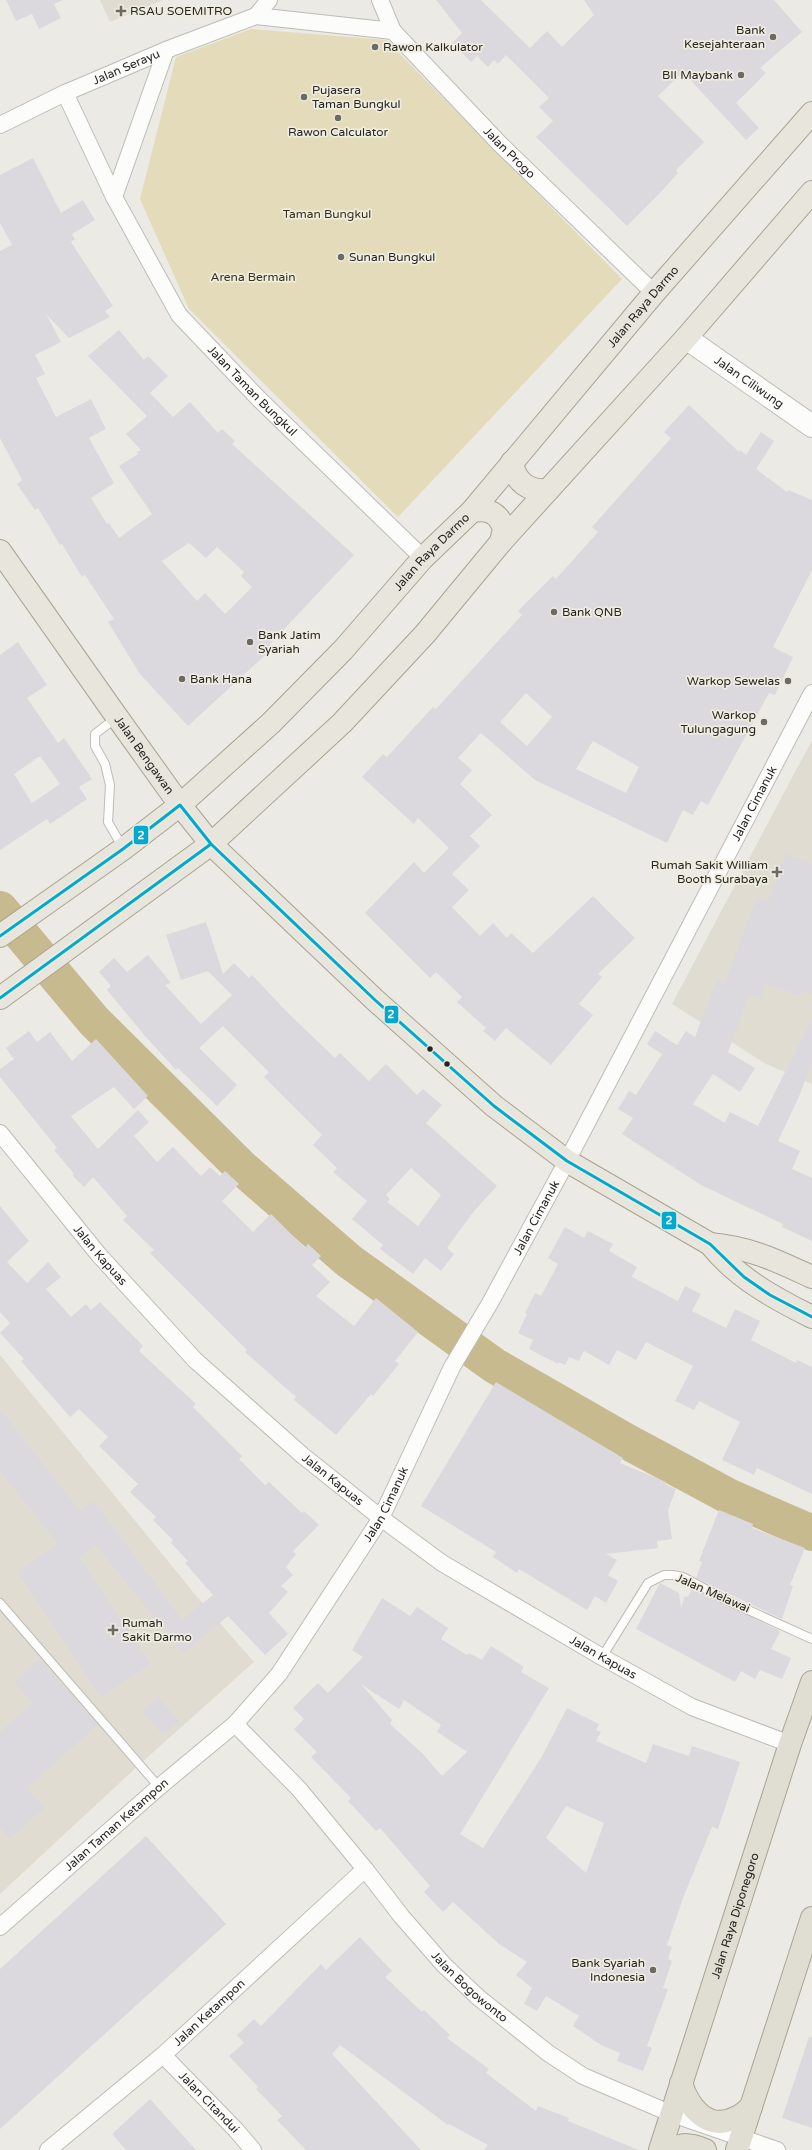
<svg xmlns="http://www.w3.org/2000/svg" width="812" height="2150" viewBox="0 0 812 2150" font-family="'Varela Round',sans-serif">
  <rect width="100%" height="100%" fill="#eceae4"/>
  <path fill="#e0dcd1" d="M100,0H163L110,22Z
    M812,740V1084L766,1064L672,1004Z
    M0,1355L198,1598L254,1662L140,1764L0,1894Z"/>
  <path fill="#e4dbba" d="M251,29L386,40L622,279L398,517L189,309L140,199L176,57Z"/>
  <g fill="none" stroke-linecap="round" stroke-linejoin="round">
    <path stroke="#c7ba8e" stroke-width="36" d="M0,909L94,1021L242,1168L349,1261L495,1366L626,1441L730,1497L812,1533"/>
  </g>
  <path fill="#dcd9de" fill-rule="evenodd" d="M6,0H63L54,4L61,18L39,29L32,14L16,21Z
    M436,0H481L530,48L547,31L562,47L594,15L584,0H774L802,32L760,68L766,73L736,103L759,128L746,140L683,72L658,96L704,142L676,170L678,173L660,193L627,226L536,137L553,121L539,107L549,98L506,55L498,64L494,60L488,67L477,56L471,62L452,43L462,33Z
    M33,158L61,213L83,200L95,220L72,234L75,239L71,242L113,306L105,311L110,317L69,338L46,314L61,342L35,355L45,374L36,378L56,417L91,399L106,429L89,438L114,483L91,498L107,524L109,523L119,538L152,514L119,466L138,454L137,452L141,450L126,434L147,416L88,356L119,330L144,360L148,356L168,376L150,393L173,417L190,402L218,433L222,429L235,441L232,444L354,555L270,644L273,648L188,726L140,674L108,622L114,619L85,575L82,577L62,544L60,545L38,508L35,510L17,484L22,480L0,438V251L12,245L0,223V175ZM189,543L206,558L217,547L244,572L241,576L252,587L225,614L205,593L197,601L162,561Z
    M689,405L739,452L740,450L746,455L761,432L774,441L756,469L787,492L788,490L812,500V570L773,647L793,657L775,695L769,693L708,805L701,801L693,815L683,810L667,843L535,780L481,733L458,758L472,770L460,784L492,815L470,836L480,846L452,874L469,890L452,907L480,936L493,923L507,938L511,933L533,953L593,896L635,938L598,974L602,977L579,1004L593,1015L551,1065L506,1028L495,1041L483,1031L486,1028L457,1002L462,997L436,972L430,978L365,913L414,862L424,873L449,848L418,818L414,824L362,777L383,754L387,757L433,707L436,709L522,615L518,611L553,576L556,579L598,532L592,527L671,438L664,432ZM526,693L552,717L527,746L500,722ZM593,741L639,767L626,793L576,769Z
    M18,642L47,685L27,698L58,743L64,738L92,779L79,787L87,799L50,824L47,819L0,850V655ZM40,756L60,784L32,803L14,774Z
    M786,854L812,864V995L804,991L801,995L765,984L760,998L749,994L728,1052L755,1068L740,1092L713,1074L693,1104L725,1123L730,1112L758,1126L812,1018V1062L798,1099L778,1141L800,1151L792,1169L812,1178V1241L782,1227L783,1224L701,1185L622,1134L633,1118L618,1109L629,1091L636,1095L662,1054L647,1044L655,1031L677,1045L686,1031L695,1037L717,979L725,983L757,897L768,901Z
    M206,922L223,974L234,963L249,978L252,975L288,1013L335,1058L340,1053L369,1081L386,1064L417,1095L423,1089L442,1105L426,1123L497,1186L474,1211L447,1248L454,1254L441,1271L425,1258L413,1274L380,1249L383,1245L352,1219L367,1201L333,1172L337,1168L313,1145L322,1135L264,1077L269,1072L223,1026L199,1048L237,1085L217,1106L178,1068L176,1070L145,1036L107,990L111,986L99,972L114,958L127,972L148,955L171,983L165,985L201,1024L232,995L208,971L181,980L166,935ZM411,1168L441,1195L418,1226L387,1202L390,1199L386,1195Z
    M29,1031L37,1042L50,1032L72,1061L96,1039L148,1096L134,1109L114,1087L71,1116L98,1149L138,1110L149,1122L134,1136L157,1162L173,1147L201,1176L210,1167L220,1176L225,1171L239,1184L222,1201L253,1232L271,1214L305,1248L308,1244L321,1256L312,1265L330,1282L316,1296L354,1326L376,1298L418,1332L395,1361L399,1364L373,1396L371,1394L336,1435L294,1400L296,1397L245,1352L247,1350L150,1253L154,1250L123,1220L127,1216L93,1177L84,1187L72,1175L74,1174L54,1150L57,1148L0,1077V1069L14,1059L6,1048Z
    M0,1206L29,1241L7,1262L27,1283L48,1262L61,1277L46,1289L71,1317L86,1304L91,1310L100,1302L143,1346L139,1351L196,1404L193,1407L242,1456L239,1459L265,1485L269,1482L302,1513L304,1511L319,1525L293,1551L296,1554L286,1567L293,1575L281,1586L288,1592L269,1613L288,1634L265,1655L228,1616L183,1653L96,1545L79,1557L151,1664L101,1697L17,1572L58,1544L0,1471V1409L80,1511L94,1501L182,1620L213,1595L185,1563L188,1561L171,1543L173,1540L153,1520L156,1517L130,1492L138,1484L99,1446L108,1437L79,1409L70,1417L21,1361L24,1359L0,1333L10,1323L0,1312Z
    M565,1227L584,1238L588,1231L613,1244L609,1251L637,1267L632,1277L678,1301L685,1286L701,1294L692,1311L726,1328L735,1309L760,1321L751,1340L796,1363L797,1360L812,1367V1494L757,1468L754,1475L722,1460L740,1422L699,1401L694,1410L675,1401L693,1366L646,1342L636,1360L617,1350L609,1365L584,1351L579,1361L569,1357L565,1365L558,1362V1364L529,1349L533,1340L518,1333L527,1314L525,1313L535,1293L541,1296L558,1264L548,1258Z
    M496,1382L623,1458L620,1463L666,1482L665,1484L676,1489L668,1510L672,1539L657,1541L658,1548L606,1554L617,1560L608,1575L618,1581L606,1603L595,1596L587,1610L519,1569L517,1573L493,1557L496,1552L421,1506Z
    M719,1510L753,1524L752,1528L805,1548L790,1585L793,1586L782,1619L696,1578L702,1562L699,1561Z
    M660,1583L679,1593L681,1608L685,1596L688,1597L692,1588L778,1630L780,1632L771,1649L791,1658L782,1679L760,1670L755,1679L741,1671L735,1682L636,1629Z
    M382,1598L410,1616L417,1607L448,1628L441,1639L467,1655L469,1653L482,1660L491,1646L524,1667L521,1672L549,1688L460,1834L483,1848L541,1758L567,1708L599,1724L596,1730L601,1732L596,1741L646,1763L653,1744L689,1756L692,1746L740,1762L718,1829L712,1827L683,1898L667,1945L672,1947L668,1959L672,1961L663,1988L668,1989L647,2046L652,2048L643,2071L617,2061L620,2053L601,2045L573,2026L579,2016L546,1996L537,2011L524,2004L532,1988L516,1975L527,1962L499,1944L453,1902L443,1912L424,1892L430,1886L380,1828L376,1831L348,1801L351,1798L311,1757L317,1752L294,1729L304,1719L293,1708L318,1683L328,1693L363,1657L352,1650ZM362,1685L399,1709L404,1700L441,1725L437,1732L467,1752L442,1776L423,1754L390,1724L392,1720ZM566,1806L604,1823L586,1873L546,1838Z
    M39,1659L98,1724L27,1788L44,1808L10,1839L0,1828V1732L33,1703L14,1682Z
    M158,1697L179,1721L163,1735L142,1711Z
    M146,1836L226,1924L0,2129V1969Z
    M360,1937L392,1971L385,1977L422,2012L424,2010L450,2035L447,2038L489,2069L486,2073L536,2111L538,2106L569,2118L568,2121L639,2150H484L488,2145L449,2124L448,2125L340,2045L332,2054L421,2150H306L277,2120L282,2116L256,2089L258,2087L229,2056L244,2043L237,2035L254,2019L261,2026L321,1964L326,1970Z
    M809,2037H812V2128L782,2118Z
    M150,2099L196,2150H126L112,2134Z"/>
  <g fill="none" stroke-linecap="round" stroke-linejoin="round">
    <g stroke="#bdbcb7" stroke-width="10">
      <path id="service" d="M116,718L95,734V746L105,764L110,785L108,822L123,848
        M0,1603L159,1787
        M602,1657L648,1583L664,1575H673L683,1577L724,1599L812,1639"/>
    </g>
    <g stroke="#bdbcb7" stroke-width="18">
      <g id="minor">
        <path id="s1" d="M380,0L393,31L499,143L654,293"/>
        <path d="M256,16L269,0"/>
        <path id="s2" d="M65,93L114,197L179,315L259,399L423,558"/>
        <path id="s3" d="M0,125L65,93L166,50L256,16L393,31"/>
        <path d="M114,197L166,50"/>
        <path id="s4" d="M0,1133L99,1255L195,1360L302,1455L381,1518L442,1563L602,1657L692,1707L790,1744"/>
        <path id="s5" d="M235,1724L299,1789L365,1869L402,1917L444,1965L479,1998L548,2053L583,2076L672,2114L777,2150"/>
        <path id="s6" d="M0,1927L159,1787L235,1724L279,1674L381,1518L452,1367L490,1303L567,1161L812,693"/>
        <path id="s7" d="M163,2055L236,2130L253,2150"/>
        <path id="s8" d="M48,2150L163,2055L365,1869"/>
      </g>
    </g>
    <g stroke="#bdbcb7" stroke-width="24">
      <g id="secondary">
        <path id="s9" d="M686,338L812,426"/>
      </g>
    </g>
    <g stroke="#a8a493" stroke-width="24">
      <g id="primary">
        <path d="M512,462C515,482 529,492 548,490"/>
        <path d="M472,511C488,508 499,513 504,529L501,542"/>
        <path id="s10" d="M0,551L117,717L180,805L211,844L375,1000L494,1106L567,1161L710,1244C737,1278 774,1298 812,1317"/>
        <path id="s11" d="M0,936L123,849L180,805L271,723L343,650L423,558L472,511L654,293L812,113"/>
        <path d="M0,998L211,844L342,723L425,634L501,542L686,338L812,192"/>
        <path d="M710,1244C752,1248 775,1260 812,1277"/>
      </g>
    </g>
    <g stroke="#a8a493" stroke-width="24">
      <g id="trunk">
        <path d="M681,2083C688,2106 707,2132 735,2118C741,2116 746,2111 751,2107"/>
        <path id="s12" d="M660,2150L790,1744L812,1682"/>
        <path d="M670,2150C682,2143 692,2144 705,2150"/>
        <path d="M737,2150L812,1918"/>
      </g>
    </g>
    <use href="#service" stroke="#fcfcfb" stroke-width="8"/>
    <use href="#minor" stroke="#fcfcfb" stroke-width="16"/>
    <use href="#secondary" stroke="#fcfcfb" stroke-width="22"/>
    <use href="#primary" stroke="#e7e5dc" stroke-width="22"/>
    <use href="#trunk" stroke="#e0ded2" stroke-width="22"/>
    <g stroke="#efece0" stroke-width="6">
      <path id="bus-1" d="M0,936L123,849L180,805L211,844L375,1000L494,1106L567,1161L710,1244L744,1277L770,1295L812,1317
        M0,998L211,844"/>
    </g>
    <use href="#bus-1" stroke="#00a9ce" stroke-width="3"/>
  </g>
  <g fill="#6c6a65" stroke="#efece0" stroke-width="1.5">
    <path d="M119 5h4v4h4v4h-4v4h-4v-4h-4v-4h4z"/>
    <circle cx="773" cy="37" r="4"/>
    <circle cx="375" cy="47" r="4"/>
    <circle cx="741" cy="75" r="4"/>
    <circle cx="304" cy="97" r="4"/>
    <circle cx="338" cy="118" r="4"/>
    <circle cx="341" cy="257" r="4"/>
    <circle cx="554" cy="612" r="4"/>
    <circle cx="250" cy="642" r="4"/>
    <circle cx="182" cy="679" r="4"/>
    <circle cx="788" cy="681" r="4"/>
    <circle cx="764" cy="722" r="4"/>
    <path d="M775 866h4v4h4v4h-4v4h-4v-4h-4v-4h4z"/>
    <path d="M111 1624h4v4h4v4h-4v4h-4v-4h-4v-4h4z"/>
    <circle cx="653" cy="1970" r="4"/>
  </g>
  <g fill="#272521" stroke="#efece0" stroke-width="1.5">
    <circle cx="430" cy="1049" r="3.5"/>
    <circle cx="447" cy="1064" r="3.5"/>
  </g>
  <g text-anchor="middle" stroke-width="3.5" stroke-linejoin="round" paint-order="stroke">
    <g font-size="12" fill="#272521" stroke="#efece0" text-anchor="start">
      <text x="130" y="15">RSAU SOEMITRO</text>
      <text x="765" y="34" text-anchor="end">Bank<tspan x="765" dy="14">Kesejahteraan</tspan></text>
      <text x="383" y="51">Rawon Kalkulator</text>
      <text x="733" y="79" text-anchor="end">BII Maybank</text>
      <text x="312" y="94">Pujasera<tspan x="312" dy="14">Taman Bungkul</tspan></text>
      <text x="338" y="136" text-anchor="middle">Rawon Calculator</text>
      <text x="349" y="261">Sunan Bungkul</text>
      <text x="562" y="616">Bank QNB</text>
      <text x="258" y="639">Bank Jatim<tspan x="258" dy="14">Syariah</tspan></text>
      <text x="190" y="683">Bank Hana</text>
      <text x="780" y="685" text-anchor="end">Warkop Sewelas</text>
      <text x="756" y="719" text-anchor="end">Warkop<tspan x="756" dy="14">Tulungagung</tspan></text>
      <text x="768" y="869" text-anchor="end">Rumah Sakit William<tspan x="768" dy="14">Booth Surabaya</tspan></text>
      <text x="122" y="1627">Rumah<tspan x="122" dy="14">Sakit Darmo</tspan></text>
      <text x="645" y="1967" text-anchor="end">Bank Syariah<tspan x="645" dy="14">Indonesia</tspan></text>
    </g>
    <g font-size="12" fill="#272521" stroke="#efece0">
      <text dy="4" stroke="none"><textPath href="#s3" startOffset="139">Jalan Serayu</textPath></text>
      <text dy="4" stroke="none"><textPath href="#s1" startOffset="202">Jalan Progo</textPath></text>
      <text dy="4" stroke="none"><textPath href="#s11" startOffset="904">Jalan Raya Darmo</textPath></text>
      <text dy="4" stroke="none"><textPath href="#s9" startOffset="77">Jalan Ciliwung</textPath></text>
      <text dy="4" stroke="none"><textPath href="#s2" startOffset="355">Jalan Taman Bungkul</textPath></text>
      <text dy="4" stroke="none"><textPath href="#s11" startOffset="580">Jalan Raya Darmo</textPath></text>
      <text dy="4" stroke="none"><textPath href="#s10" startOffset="250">Jalan Bengawan</textPath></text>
      <text dy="4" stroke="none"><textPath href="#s6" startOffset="1370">Jalan Cimanuk</textPath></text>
      <text dy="4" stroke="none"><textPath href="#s6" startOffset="902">Jalan Cimanuk</textPath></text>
      <text dy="4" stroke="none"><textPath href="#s4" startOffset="158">Jalan Kapuas</textPath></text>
      <text dy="4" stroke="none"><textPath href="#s4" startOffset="482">Jalan Kapuas</textPath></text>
      <text dy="4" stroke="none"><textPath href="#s6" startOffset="578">Jalan Cimanuk</textPath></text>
      <text transform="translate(713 1593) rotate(24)" y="4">Jalan Melawai</text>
      <text dy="4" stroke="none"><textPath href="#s4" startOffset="806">Jalan Kapuas</textPath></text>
      <text dy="4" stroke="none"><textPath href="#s6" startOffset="155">Jalan Taman Ketampon</textPath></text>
      <text dy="4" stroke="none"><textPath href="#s12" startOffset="246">Jalan Raya Diponegoro</textPath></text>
      <text dy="4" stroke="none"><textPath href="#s5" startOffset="353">Jalan Bogowonto</textPath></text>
      <text dy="4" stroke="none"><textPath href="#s8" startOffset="212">Jalan Ketampon</textPath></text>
      <text dy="4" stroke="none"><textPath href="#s7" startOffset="66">Jalan Citandui</textPath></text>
    </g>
    <g font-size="12" fill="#373013" stroke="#efece0">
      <text x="327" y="218">Taman Bungkul</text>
      <text x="253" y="281">Arena Bermain</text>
    </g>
  </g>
  <g stroke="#efece0" stroke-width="1.5">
    <rect x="133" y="825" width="16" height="20" rx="4" fill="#00a9ce"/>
    <rect x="384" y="1005" width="15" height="19" rx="4" fill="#00a9ce"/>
    <rect x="661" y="1211" width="16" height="19" rx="4" fill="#00a9ce"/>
  </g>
  <g font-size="11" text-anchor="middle" font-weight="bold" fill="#fff">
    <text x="141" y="839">2</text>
    <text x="391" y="1018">2</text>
    <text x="669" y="1224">2</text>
  </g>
</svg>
